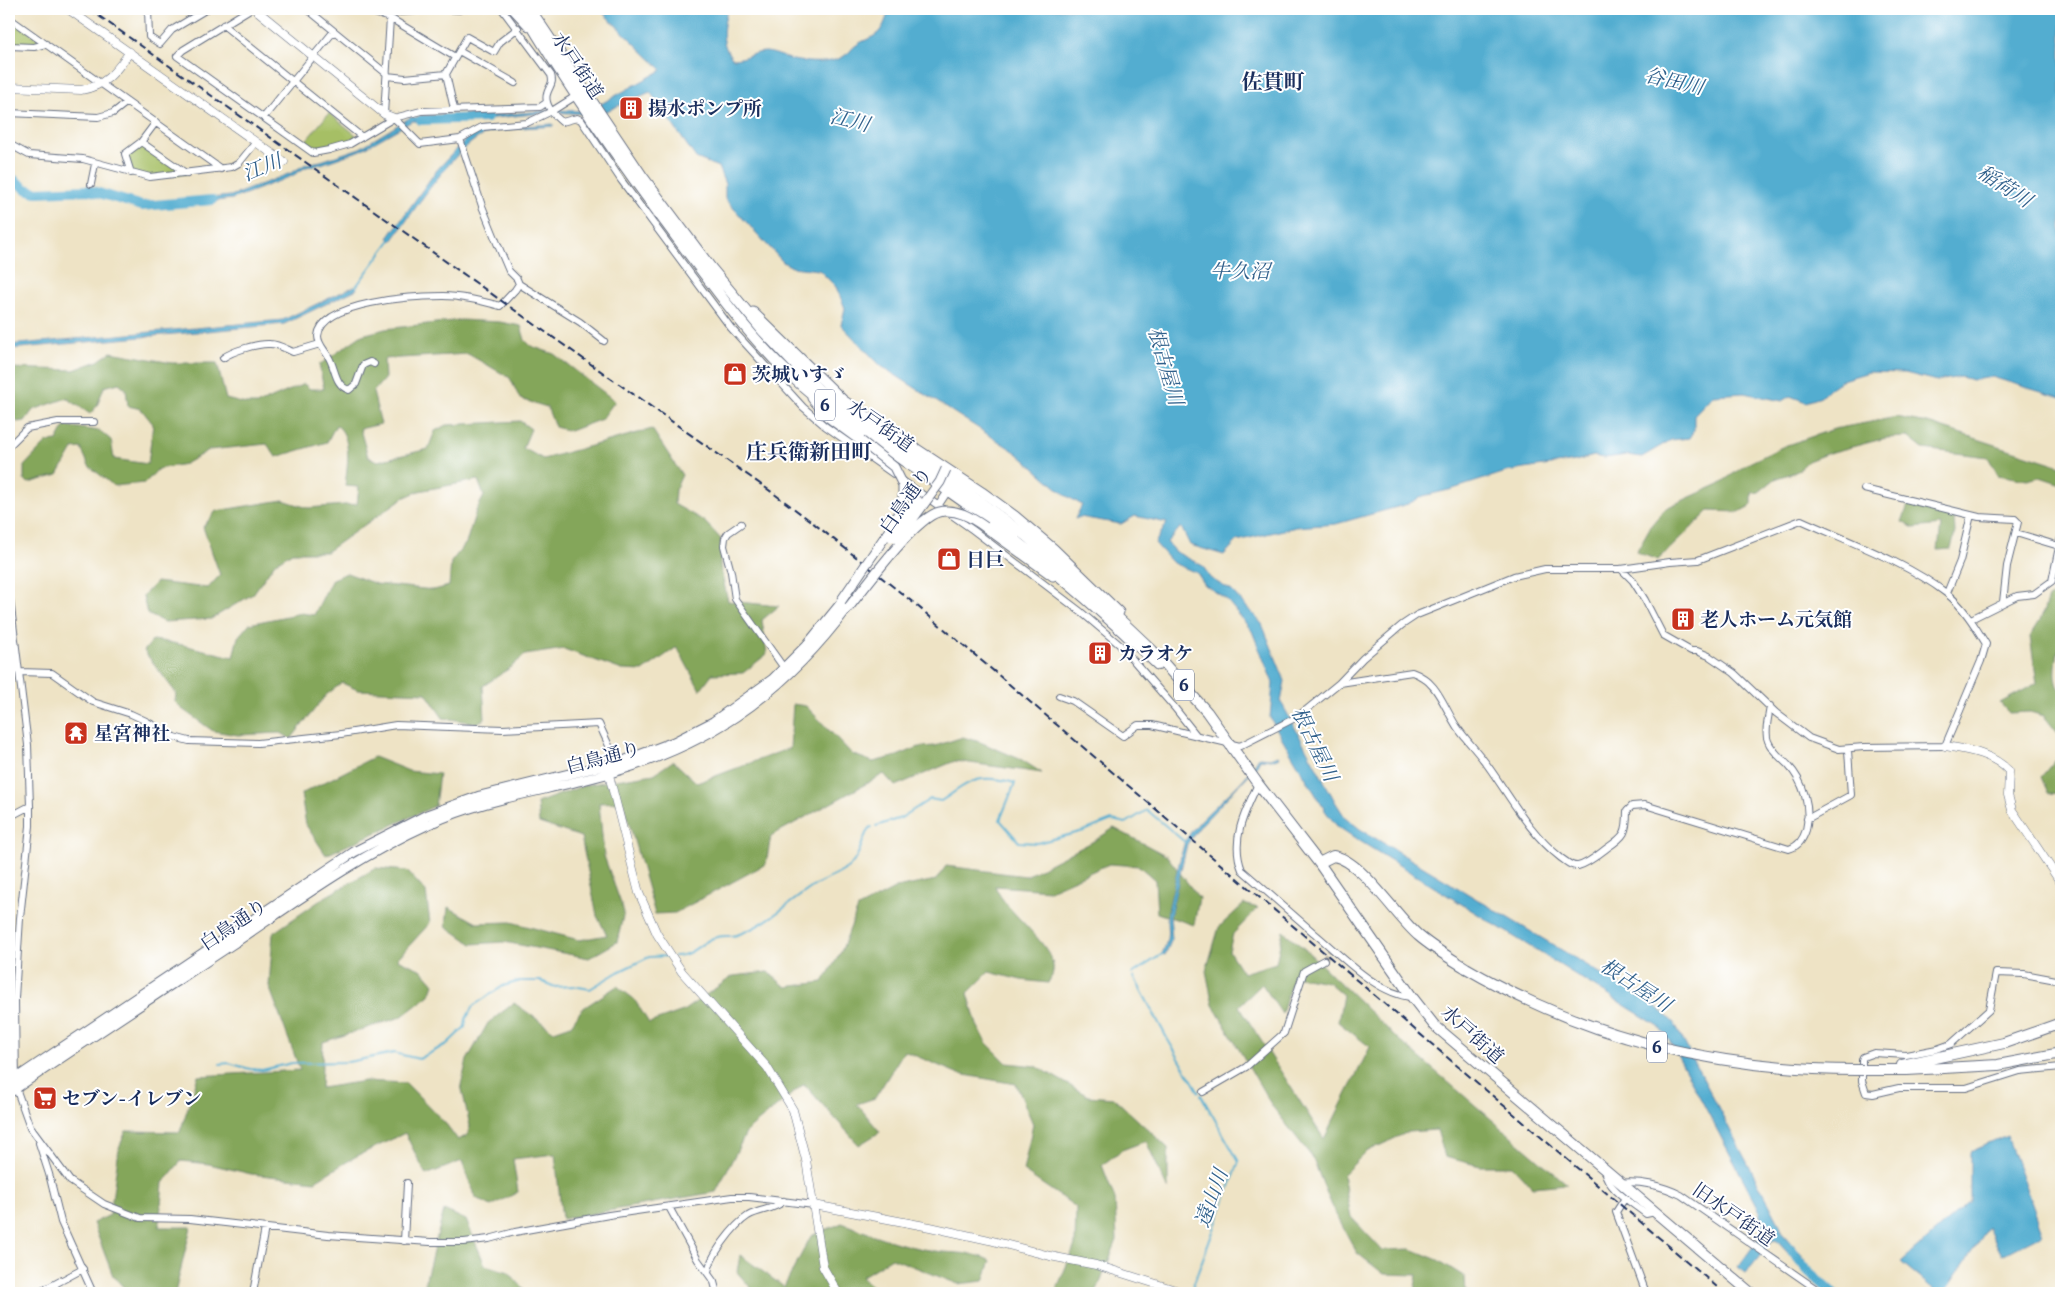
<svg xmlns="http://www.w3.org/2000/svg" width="2070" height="1302" viewBox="0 0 2070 1302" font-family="Vollkorn,'Noto Serif JP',serif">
  <rect width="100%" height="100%" fill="#fff"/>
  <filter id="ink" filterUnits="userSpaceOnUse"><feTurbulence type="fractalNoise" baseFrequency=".02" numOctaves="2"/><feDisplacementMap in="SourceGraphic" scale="10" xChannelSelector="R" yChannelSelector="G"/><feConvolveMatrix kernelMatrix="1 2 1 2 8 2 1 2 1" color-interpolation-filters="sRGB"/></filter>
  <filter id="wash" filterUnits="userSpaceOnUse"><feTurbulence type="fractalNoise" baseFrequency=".0096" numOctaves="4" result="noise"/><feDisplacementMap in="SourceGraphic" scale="20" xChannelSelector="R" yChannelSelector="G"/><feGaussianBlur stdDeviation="1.12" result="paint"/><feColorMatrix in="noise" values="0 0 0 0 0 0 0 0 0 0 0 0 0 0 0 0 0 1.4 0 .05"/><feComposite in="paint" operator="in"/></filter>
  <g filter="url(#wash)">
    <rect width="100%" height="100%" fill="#eee3c5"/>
    <path fill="#a6bf65" stroke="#607762" d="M9,18L46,44L9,46Z
      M329,113L356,135V138L329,148L314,149L304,143Z
      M141,142L187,174L150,177L131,173L125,154Z"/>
    <path fill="#84a65a" stroke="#506a5c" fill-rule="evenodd" d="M461,320L500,322L521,326L525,340L531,346L554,354L615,401L602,419L570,431L555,427L547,407L520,399L510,378L468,354L384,359L385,378L373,392L381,424L360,429L368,457L378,461L428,449L435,431L446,425L520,421L531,429L523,448L543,459L652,429L682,475L675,490L674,504L704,521L721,539L720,566L728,601L779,606L762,620L767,654L743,673L712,674L700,690L677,647L643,671L622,670L564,649L525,655L510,668L483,686L485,719L476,723L443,718L426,693L358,690L342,683L326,695L291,739L281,733L238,735L213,731L182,709L175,702L176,693L144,651L153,640C180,643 206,651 233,657L238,637L249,624L301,613L314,615L332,579L347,573L376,584L434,590L449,586L451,562L466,543L476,511L484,496L478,480L419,491L403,498L326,552H292L275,563L253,594L211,619L164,622L147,614L143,596L156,582L208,588L220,575L203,527L216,511L283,500L308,508L357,504L359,487L345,486C347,469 353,436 336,425L327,442L276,457L267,444L209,450L185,464L158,469L145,483L114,486L89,466L81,448L73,449L58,475L29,483L24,480V466L47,442L57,441L65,426L100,431L111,440L114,459L148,464L153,424L141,409L128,406L126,389L119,383L104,387L97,406L90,414L67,398L33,410L25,421L17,422L9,413V368L74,370L98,361L111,352L172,363H217L226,399L246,404H258L304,384L310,389H324L319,365L362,335L385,329Z
      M1897,417L1931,424L2061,466V484L2040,477L2027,480L1998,475L1988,457L1923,449L1908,437L1886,438L1829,453L1808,461L1798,471L1775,479L1759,492L1752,493V505L1739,512L1709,511L1658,560L1636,552L1652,524L1666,508L1719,484L1747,464L1784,446L1834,429Z
      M1908,505L1932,508L1954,516L1955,532L1951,549L1938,550L1941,525L1914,528L1902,522Z
      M2061,591C2061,606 2064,624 2061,638C2058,654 2051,677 2061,691V794L2048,793L2041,777L2061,753L2060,736L2044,716L2030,712L2009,713L2000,703L2037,683L2030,637L2040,621L2048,598Z
      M793,704L806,706L852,754L873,762L897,756L919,747L935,746L963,737L980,742L1022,760L1042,773L955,761L895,786L884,774L771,836L766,864L675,913L655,914L623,802L599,803L604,856L624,912L617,942L589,958L504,942L472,944L446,926L448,907L477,923L511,922L579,940L607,935L597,916L581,837L539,823L537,803L585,785L654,774L673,761L697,783L790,748Z
      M374,757L409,771L439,774L435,806L326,855L306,825L301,794Z
      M1114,828L1167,856L1199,898L1194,925L1157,913L1155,880L1139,866L1109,864L1050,890L995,886C1005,913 1058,946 1053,972C1053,976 1049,980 1048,983L1021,980L989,972L968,993L977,1025L986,1042L1007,1063L1036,1066L1088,1096L1114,1098L1168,1148V1190L1146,1141L1122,1150L1102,1165L1115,1199L1117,1240L1096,1293H1055L1075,1245L1076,1207L1023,1171L1033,1124L1016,1084L959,1074L904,1051L875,1098L857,1104L880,1132L859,1145L804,1084L747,1131L716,1192L562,1219L555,1154L513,1159L518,1192L491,1206L476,1198L462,1161L426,1175L405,1133L355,1157L315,1181L251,1174L209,1164L181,1161L163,1183L159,1227H191L175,1293H129L113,1276L93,1223L110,1215L119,1148L126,1131L180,1132L198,1076L300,1070L269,986L273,933L325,897L376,868L407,871L426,892L430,923L397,959L422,970L434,984L430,995L401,1017L323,1042L321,1088L365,1081L406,1083L446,1124L458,1140L468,1135L470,1126L461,1085L467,1060L488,1023L514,1003L554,1031L571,1025L582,1009L617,986L634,999L649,1023L683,1011L733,976L768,972L786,987L823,982L841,952L858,908L896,888L936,880L946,866L1026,876L1094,841Z
      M1244,904L1258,908L1233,934L1229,951L1243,973L1276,963L1283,931L1306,950L1399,1040L1567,1184L1532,1187L1512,1166H1480L1445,1157L1437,1130L1408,1132L1366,1152L1343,1175L1351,1217L1382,1250L1411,1249L1438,1260L1465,1277L1466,1293H1414L1417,1275L1384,1274L1357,1253L1334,1211L1312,1157L1272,1106L1213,1005L1206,971L1219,927ZM1293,976L1328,982L1343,995L1338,1022L1370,1047L1324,1139L1239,1006L1262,984L1282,1014Z
      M444,1210L466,1220L485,1265L509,1272L527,1293H429L425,1282Z
      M842,1223C870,1234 904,1247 935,1251C954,1254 973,1251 991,1261L984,1281L958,1284L892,1258L861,1277L880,1293H755L737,1272L740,1255L784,1287L811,1236Z"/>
    <path fill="#53add0" stroke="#376e97" d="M599,9H728C722,27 720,45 733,59C744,59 754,52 766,52C778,53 787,60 799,61C814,63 835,64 847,54C850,52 852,48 855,46C862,40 872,39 878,33C885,26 886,17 890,9H2061V398L1992,377L1973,380L1960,377L1937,381L1905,373L1869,372L1842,380L1830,388L1821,397L1806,402L1790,396L1782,401L1744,393L1713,395L1694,415V430L1689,438L1671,440L1642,457L1627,455L1604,458L1594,456L1575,461L1506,472L1453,489L1423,496L1408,504L1336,524L1296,527L1237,541L1224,555L1190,545L1181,527L1167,542L1174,551L1203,566L1210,578L1232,591L1262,624L1285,681L1281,702L1336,803L1345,817L1360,829L1650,1003L1664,1013L1674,1023L1780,1225L1782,1233L1806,1260L1797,1263L1776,1240L1772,1241L1746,1273L1738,1267L1762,1234L1763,1227L1758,1207L1671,1043L1658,1026L1355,838L1337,826L1326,812L1270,718L1273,683L1252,631L1226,599L1205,585L1197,573L1173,563L1155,543L1167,523L1135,516L1121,524L1080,517L1075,519L1082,505L1065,495L1017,453L881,366L841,325L845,308L836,287L819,270L792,267L783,262L725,199V184L718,167L696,158L650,92L604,112L599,105L662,70Z
      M555,110L585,111L587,114L553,112L475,120L474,117Z
      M411,117L436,119L435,122L412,121L361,150L321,164L306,167L292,176L232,199L200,203L201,199L231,196L291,173L306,164L321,161L360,148Z
      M553,124V126C533,128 508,127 488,133C457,142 412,214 392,241L388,238L436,171L468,137L482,129Z
      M355,286L357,289L284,324L9,349V345L283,320Z
      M1278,755L1279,757L1272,760L1260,759L1256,767L1201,825L1187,844L1170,916L1172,939L1165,955L1162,954C1170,936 1167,934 1167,916C1168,910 1183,846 1185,841C1204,809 1242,790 1259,757L1270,758Z
      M2007,1136L2043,1234L2002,1255L1988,1228L1944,1293H1938L1901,1262L1970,1201V1152Z"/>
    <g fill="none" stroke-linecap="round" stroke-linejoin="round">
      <path stroke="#53add0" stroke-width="2" d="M355,288L392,238
        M876,826L901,818L930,799L941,801C971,781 976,773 1015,783L1000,820L1019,842L1037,843L1084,831L1112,820L1126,823L1147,810L1186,843
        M674,956C690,957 698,945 711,939C719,935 729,937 737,935C766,925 787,904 811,888C824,879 839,876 851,865C860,856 862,839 869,828L872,827
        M1132,974L1164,953
        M1134,977L1168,1040L1199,1092
        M220,1064L229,1063L250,1069L262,1070L292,1063L348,1062L394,1053L419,1059L447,1044L465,1027L466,1019L473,1006L503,986L520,981H541L555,987L573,986L590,989L618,972L649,957L669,956
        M1192,1288L1239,1162L1201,1095"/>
      <path stroke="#53add0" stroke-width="10" d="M421,120L487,118
        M9,176L26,189L36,192L89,190L142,206L212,200
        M1792,1251L1808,1271L1833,1293"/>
    </g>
  </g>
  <g filter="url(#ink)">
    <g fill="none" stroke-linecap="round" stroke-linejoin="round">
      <path stroke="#c4bfb0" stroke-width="6" stroke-dasharray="6 3" stroke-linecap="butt" d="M1324,960L1332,948"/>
      <g stroke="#656e82" stroke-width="8">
        <path id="minor" d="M148,9L149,37L160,44L172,30L207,9
          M250,9L183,50L177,56L313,153L329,150L350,144L394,118L421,111L540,107L546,103
          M307,9L387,74
          M362,9L390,18L455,57
          M398,9L400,12L448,9
          M447,9L459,10
          M502,9L551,75C554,84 549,86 547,94C544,104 554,116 562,122L577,118L581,120L621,180L731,328L803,407L825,426L973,530L1081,612L1120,645L1174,707L1197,736
          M9,18L221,169
          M223,25L362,137
          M9,46L34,47L46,44
          M459,51L515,83
          M387,76L405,78L446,74
          M454,109L446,74L467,37L494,52L500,42L518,28
          M9,113L98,117L113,113L127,102
          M384,114L390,18
          M264,117L334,31
          M394,118L420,144L460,139L482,127L527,123L552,111L579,94
          M141,142L187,174
          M9,144L29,155L83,159L150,177L232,167L239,163L256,142
          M131,173L125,154L141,142L156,122
          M91,184L95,164
          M519,284L580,322L604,341
          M223,358C232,351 259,343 270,344C278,344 286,349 293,352L320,344
          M374,364L370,362L363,365L356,384L349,390C334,385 336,368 328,356C324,349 318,344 318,336C321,301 416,296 443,296C461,296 482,301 500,306L515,290L519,284L517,279L509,271L497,243L482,206L460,139
          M9,446L27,428L58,422H94
          M1864,489L1979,517L2015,519L2018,522L2007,566L2003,602
          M938,506L950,488
          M741,524L728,533L725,538L724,546L731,572L735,599L784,668
          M2016,533L2059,546
          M9,591L28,745L30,806V826L20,918L15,998L16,1088L30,1127L70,1181L104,1204L140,1218L190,1219L328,1235L430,1242H464L489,1239L515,1232L609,1215L732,1197H749L814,1205
          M1947,593L1960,561L1971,515
          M1971,619L2017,596L2034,594L2052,581L2061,537
          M20,672L52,673L93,702L131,714L146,721L174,737L189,741L258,743L341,734L396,725L503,729L599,724L617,763
          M1340,683L1412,672C1438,681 1443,706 1457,727C1466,740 1478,752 1488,766C1511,798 1529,833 1561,858C1566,861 1571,867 1578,866C1588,864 1599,854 1607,848C1625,836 1627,833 1627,811L1632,806L1645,805L1789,849C1799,846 1803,839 1806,830C1811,807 1804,782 1788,765C1781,758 1771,750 1768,741C1764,732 1769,716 1770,706
          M1059,696L1073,701L1123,736L1138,725H1152L1240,746L1295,718L1306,710L1339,683L1363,658L1402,625L1417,615L1514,576L1545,569H1621L1670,562L1698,560L1801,520C1847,541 1906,562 1946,593C1963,606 1975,626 1986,644L1981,661L1945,746L1864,747L1839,749L1809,738L1776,713L1734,673L1709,656L1697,651H1691L1663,635L1645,600L1633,581L1621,569
          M1258,784C1245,811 1230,840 1242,870C1266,891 1290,912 1314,933C1341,955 1376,994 1412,997
          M9,817L30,806
          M1807,819L1851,795L1848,750
          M2061,979L2056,980L2024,974L1996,973L1989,1010L1951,1044L1937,1049L1906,1055L1874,1053L1863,1057L1862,1060V1081L1866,1093L1873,1094L1899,1088H1966L2020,1071L2061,1067
          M1203,1092L1246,1067L1284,1033L1304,971L1324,960
          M39,1143L49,1174L61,1222L93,1293
          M1604,1170C1608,1190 1631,1202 1646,1214L1655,1212
          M1619,1183C1639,1180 1663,1186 1681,1195L1822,1293
          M1625,1198L1616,1212L1646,1293
          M669,1207L698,1260L714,1282L717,1293
          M404,1241L407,1183
          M708,1273C709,1257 734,1225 748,1216C760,1209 774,1210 784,1201
          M54,1285L58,1293
          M38,1293L83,1269
          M253,1293L265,1228"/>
      </g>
      <g stroke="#656e82" stroke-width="9">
        <path id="tertiary" d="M68,9L284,162
          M255,9L384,114L394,118
          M9,87L81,90C106,86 116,71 130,52
          M1945,746C1968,750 1992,753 2009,771L2008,795L2012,810L2061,883
          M607,767L639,893L657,934L682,972L767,1067L793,1110L806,1160L823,1267L838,1293
          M814,1205L930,1227L989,1240L1050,1256L1096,1265L1185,1293"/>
      </g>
      <g stroke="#656e82" stroke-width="11">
        <path id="secondary" d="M513,9L529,26
          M753,312L843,400L982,492L1015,516L1054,549L1119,612
          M812,398L828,417L861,441
          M985,527L1053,576
          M9,1083L354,852L427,815L480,796L626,760L674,742L713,722L773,679L807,645L842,602
          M9,1093C82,1043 157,994 231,945C295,902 358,856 429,824C480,800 537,792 591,778C703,750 779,699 848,607"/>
      </g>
      <g stroke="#656e82" stroke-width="12">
        <path id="trunk" d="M522,9C571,93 628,173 686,250C718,292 749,336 787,372C836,418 892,452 947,490C1022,542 1093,602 1158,665
          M530,9L642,176L711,268L763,331L818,389L839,406L964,490L1026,536L1079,581L1152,650L1207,712L1258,784L1319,863L1412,997L1434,1025L1751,1293
          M1319,863L1333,856C1362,860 1396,917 1419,936C1433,948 1450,958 1466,968
          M1902,1065L2004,1043L2061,1023
          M1863,1070H1907L1998,1065L2061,1053"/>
      </g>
      <use href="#minor" stroke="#fff" stroke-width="6"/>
      <use href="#tertiary" stroke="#fff" stroke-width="8"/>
      <use href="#secondary" stroke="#fff" stroke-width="9"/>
      <use href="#trunk" stroke="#fff" stroke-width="10"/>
      <path stroke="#1b2f5e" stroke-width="2" stroke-dasharray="8 4" stroke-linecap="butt" d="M89,9L773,493L812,522L915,604L1724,1293"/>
      <g stroke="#656e82" stroke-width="11" stroke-linecap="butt">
        <path id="secondary-bridge" d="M891,537L918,501
          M898,539L940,482L946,469
          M841,601L893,525L903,503V485L894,467L861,441
          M849,607C866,586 915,518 939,512C956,508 971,517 985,527"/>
      </g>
      <g stroke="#656e82" stroke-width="12" stroke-linecap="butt">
        <path id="trunk-bridge" d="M1466,968C1588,1039 1723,1071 1863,1070"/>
      </g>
      <use href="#secondary-bridge" stroke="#fff" stroke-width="9"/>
      <use href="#trunk-bridge" stroke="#fff" stroke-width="10"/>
    </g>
  </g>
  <defs>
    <g id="building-square" transform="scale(1.25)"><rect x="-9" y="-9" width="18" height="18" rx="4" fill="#c8321e" stroke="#fff"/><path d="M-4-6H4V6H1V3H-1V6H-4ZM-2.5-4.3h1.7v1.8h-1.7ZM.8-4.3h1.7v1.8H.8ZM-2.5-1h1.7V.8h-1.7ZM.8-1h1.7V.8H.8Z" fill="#fff"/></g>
    <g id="shop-square" transform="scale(1.25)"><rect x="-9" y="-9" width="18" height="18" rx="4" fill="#c8321e" stroke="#fff"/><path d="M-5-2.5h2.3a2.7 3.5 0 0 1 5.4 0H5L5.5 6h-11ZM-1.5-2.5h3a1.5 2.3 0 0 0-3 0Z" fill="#fff"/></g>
    <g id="temple-square" transform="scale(1.25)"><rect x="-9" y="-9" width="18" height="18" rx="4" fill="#c8321e" stroke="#fff"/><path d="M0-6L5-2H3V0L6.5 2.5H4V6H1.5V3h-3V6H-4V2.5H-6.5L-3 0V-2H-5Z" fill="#fff"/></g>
    <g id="supermarket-square" transform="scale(1.25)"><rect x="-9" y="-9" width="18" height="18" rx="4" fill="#c8321e" stroke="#fff"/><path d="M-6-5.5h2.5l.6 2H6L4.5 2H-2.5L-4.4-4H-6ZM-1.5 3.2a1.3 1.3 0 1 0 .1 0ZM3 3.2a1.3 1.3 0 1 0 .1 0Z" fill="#fff"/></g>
  </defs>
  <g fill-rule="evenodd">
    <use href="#building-square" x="631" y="108"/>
    <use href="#shop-square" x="735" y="374"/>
    <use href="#shop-square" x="949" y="559"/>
    <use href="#building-square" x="1683" y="619"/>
    <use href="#building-square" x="1100" y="653"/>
    <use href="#temple-square" x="76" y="733"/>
    <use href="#supermarket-square" x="45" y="1098"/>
  </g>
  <g text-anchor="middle" stroke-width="4" stroke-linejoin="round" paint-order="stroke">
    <g fill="#fff" stroke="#5f6d8e" stroke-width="1">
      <rect x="815" y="389.5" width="20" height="31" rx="4"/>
      <rect x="1174" y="669.5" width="20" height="31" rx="4"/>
      <rect x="1647" y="1031.5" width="20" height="31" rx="4"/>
    </g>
    <g font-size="18" font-weight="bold" fill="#1b2f5e">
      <text x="825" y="411">6</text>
      <text x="1184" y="691">6</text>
      <text x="1657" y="1053">6</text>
    </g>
    <g font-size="19" fill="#1b2f5e" stroke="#fff">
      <text transform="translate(578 65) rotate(56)" y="7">水戸街道</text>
      <text transform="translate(881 425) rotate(35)" y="7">水戸街道</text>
      <text transform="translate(905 500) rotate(-55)" y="7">白鳥通り</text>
      <text transform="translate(603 757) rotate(-15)" y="7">白鳥通り</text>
      <text transform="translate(233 924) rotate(-34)" y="7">白鳥通り</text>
      <text transform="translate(1473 1034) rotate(42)" y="7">水戸街道</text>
      <text transform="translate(1734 1214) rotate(35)" y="7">旧水戸街道</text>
    </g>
    <g font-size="19" font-weight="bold" fill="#1b2f5e" stroke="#fff" text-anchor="start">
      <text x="648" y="115">揚水ポンプ所</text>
      <text x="752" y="381">茨城いすゞ</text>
      <text x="966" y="566">日巨</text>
      <text x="1700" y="626">老人ホーム元気館</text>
      <text x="1118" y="660">カラオケ</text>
      <text x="94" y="740">星宮神社</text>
      <text x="62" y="1105">セブン-イレブン</text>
    </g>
    <g font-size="20" font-style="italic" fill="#31618c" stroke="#fff">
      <text transform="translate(1674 81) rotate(13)" y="7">谷田川</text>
      <text transform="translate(850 120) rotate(14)" y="7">江川</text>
      <text transform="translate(262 167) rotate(-22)" y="7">江川</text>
      <text transform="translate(2005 186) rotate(33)" y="7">稲荷川</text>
      <text x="1240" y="278">牛久沼</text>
      <text transform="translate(1166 366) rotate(74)" y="7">根古屋川</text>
      <text transform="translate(1315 744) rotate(64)" y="7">根古屋川</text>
      <text transform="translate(1636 985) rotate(33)" y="7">根古屋川</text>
      <text transform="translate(1211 1198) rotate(-70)" y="7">遠山川</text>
    </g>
    <g font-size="21" font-weight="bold" fill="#1b2f5e" stroke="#fff">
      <text x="1273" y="89">佐貫町</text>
      <text x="809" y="459">庄兵衛新田町</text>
    </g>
  </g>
  <rect width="2070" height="1302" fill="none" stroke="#fff" stroke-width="30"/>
</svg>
